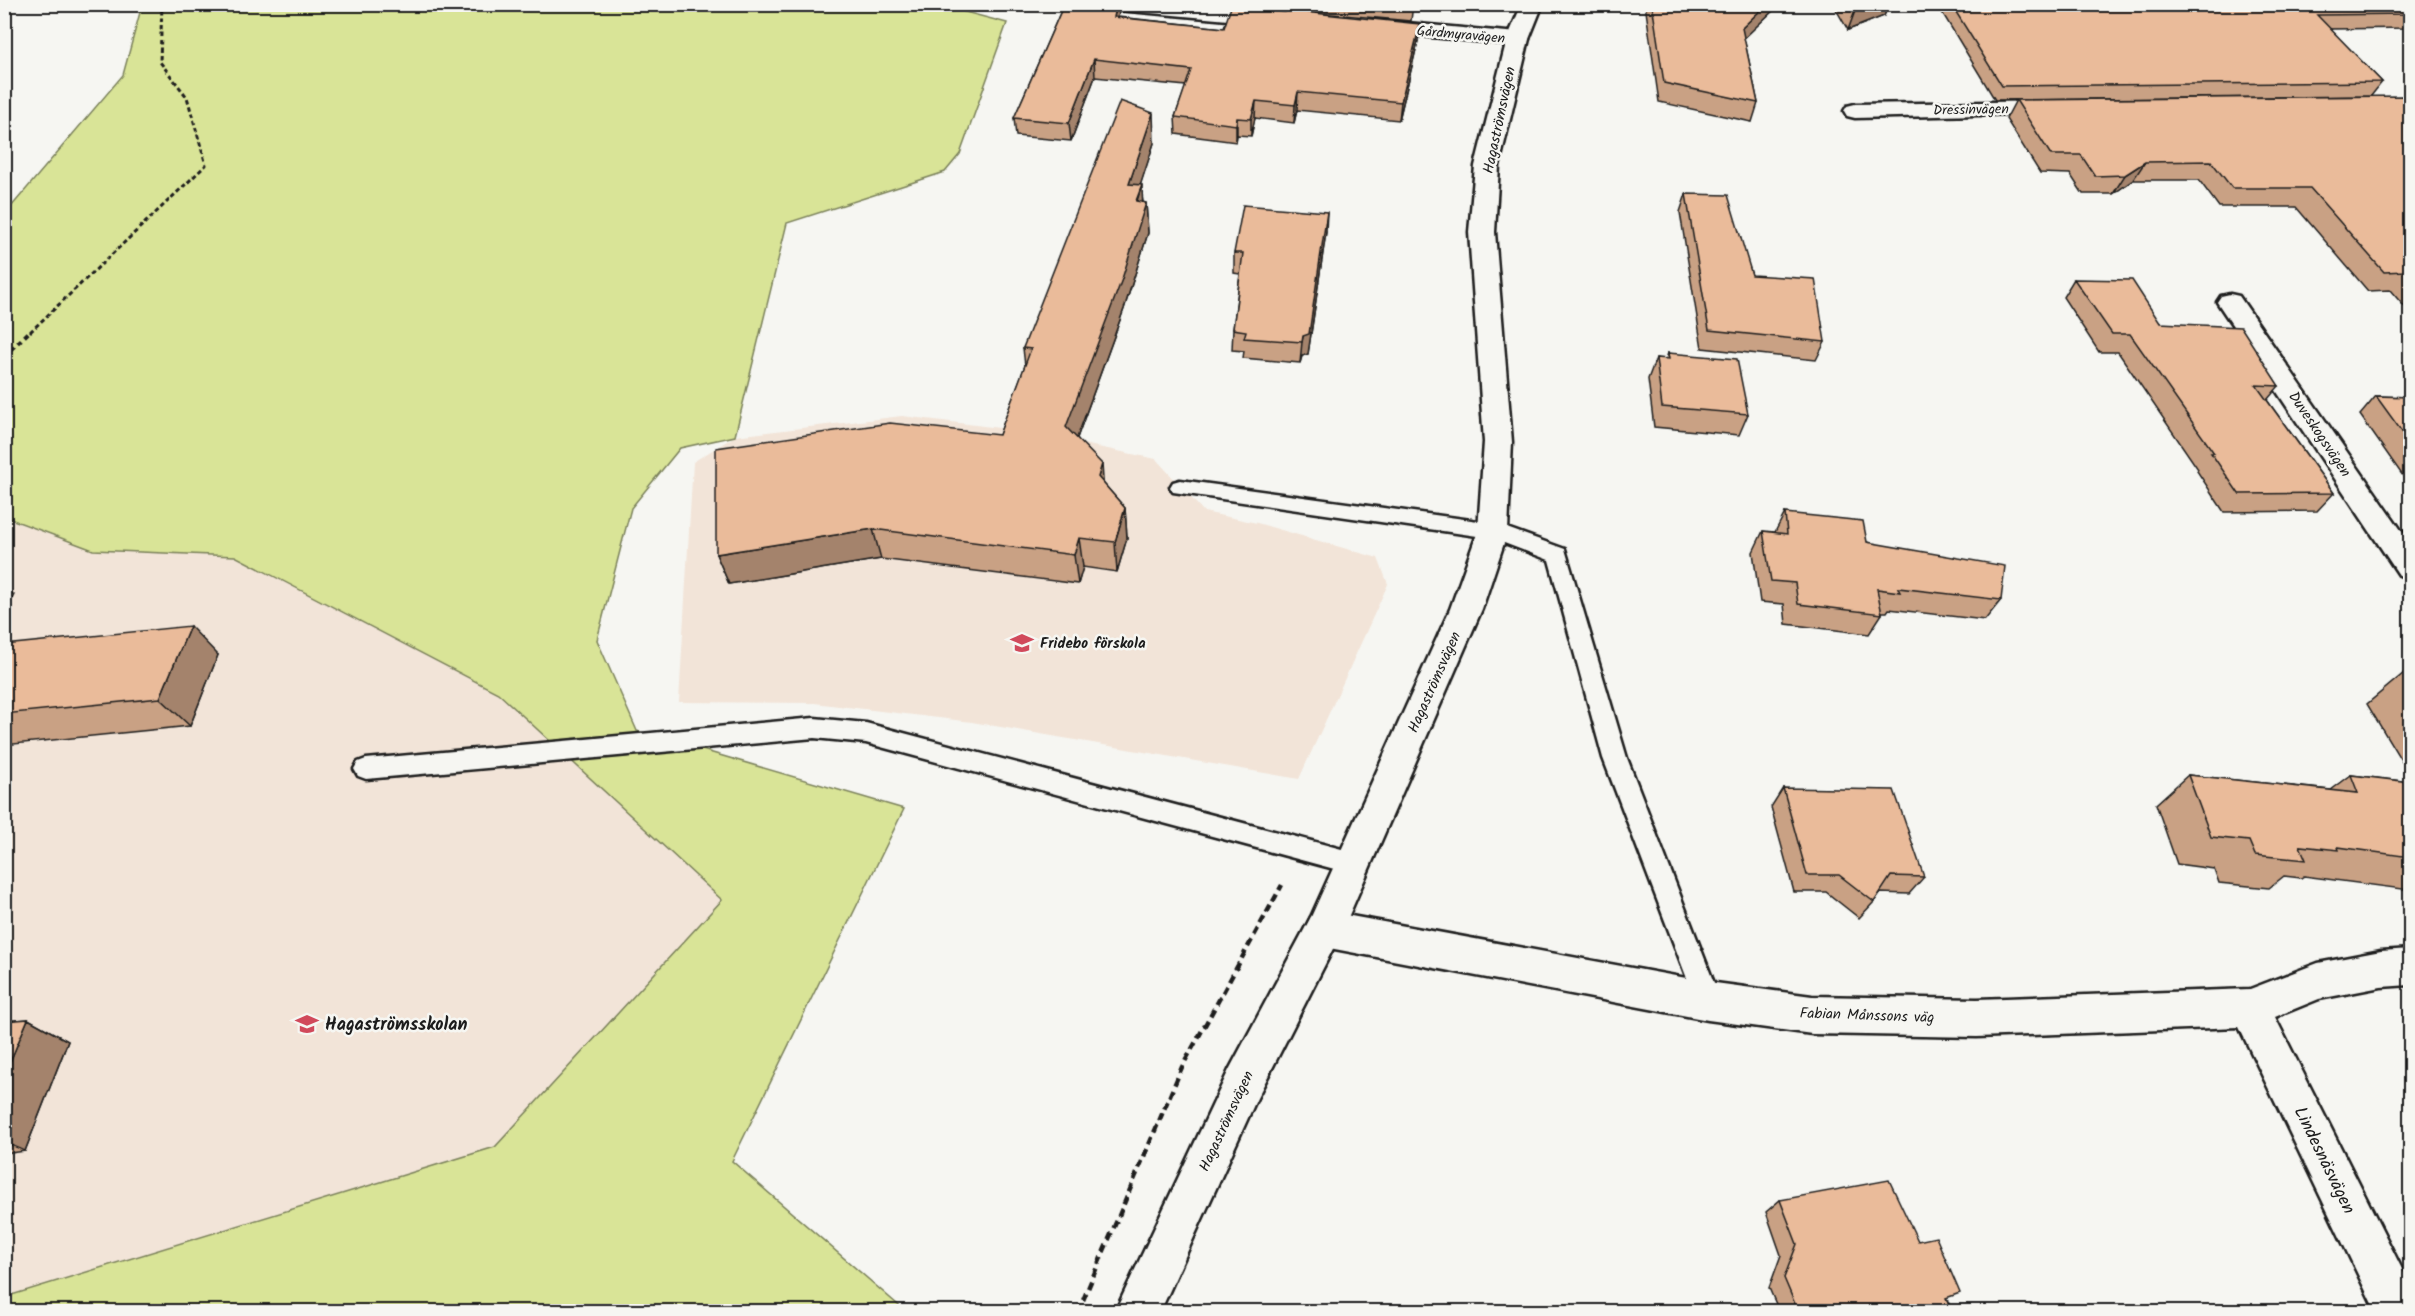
<svg xmlns="http://www.w3.org/2000/svg" width="2415" height="1316" viewBox="0 0 2415 1316" font-family="Kalam,sans-serif">
  <rect width="100%" height="100%" fill="#f6f6f2"/>
  <filter id="ink" filterUnits="userSpaceOnUse"><feTurbulence type="fractalNoise" baseFrequency=".0167" numOctaves="2"/><feDisplacementMap in="SourceGraphic" scale="12" xChannelSelector="R" yChannelSelector="G"/><feConvolveMatrix kernelMatrix="1 2 1 2 8 2 1 2 1" color-interpolation-filters="sRGB"/></filter>
  <g filter="url(#ink)">
    <path fill="#f2e4d8" d="M902,416L1016,430L1156,459L1204,512L1257,523L1378,558L1388,584L1299,779L972,722L814,703L679,702L693,462L735,436Z
      M4,517L93,550L235,556L498,693L723,900L495,1147L5,1297Z"/>
    <path fill="#d9e497" stroke="#7a805a" stroke-width="1.5" d="M935,4L1007,23L960,154L945,172L787,223L735,436L680,448L631,508L597,640L637,731L904,809L732,1161L905,1311L5,1312V1297L495,1147L722,900L498,693L235,556L93,550L5,517V214L123,75L142,5Z"/>
    <g fill="none" stroke-linecap="round" stroke-linejoin="round">
      <g stroke="#1c1c1c" stroke-width="5">
        <path id="service" d="M1180,480L1493,523L1565,549L1627,758L1721,1001L1717,1010L1708,1014L1699,1010L1603,758L1549,560L1491,538L1173,492L1170,487L1173,482Z
          M814,718L866,723L1353,852L1362,855L1366,863L1362,871L1353,874L866,743L814,738L366,779L358,776L354,769L358,762L366,759Z"/>
      </g>
      <g stroke="#1c1c1c" stroke-width="5">
        <path id="minor" d="M1108,4H1193L1272,12L1279,14L1283,18L1279,22L1272,24L1118,10Z
          M1374,20L1518,33L1526,34L1529,39L1526,44L1518,45L1366,31L1363,26L1366,21Z
          M2058,101L2066,103L2069,108L2066,113L1855,118L1847,116L1844,111L1847,106L1855,104Z
          M2230,294L2239,296L2410,543V579L2399,575L2217,302L2221,296Z
          M1324,911L1708,982L1812,996L1977,999L2250,989L2318,963L2381,951L2410,949V985L2381,987L2319,999L2275,1017L2410,1285V1312H2376L2239,1027L1977,1037L1812,1034L1708,1020L1324,947L1311,941L1305,929L1311,917Z"/>
      </g>
      <g stroke="#1c1c1c" stroke-width="5">
        <path id="tertiary" d="M1522,4H1543L1529,39L1499,166L1495,232L1512,442L1508,531L1482,609L1343,929L1257,1098L1160,1312H1115L1229,1070L1311,917L1450,609L1478,531L1484,442L1469,232L1475,166L1507,39Z"/>
      </g>
      <path stroke="#1c1c1c" stroke-width="3" stroke-dasharray="4.5 3" stroke-linecap="butt" d="M30,332L206,165L187,97L160,62L162,4"/>
      <path stroke="#1c1c1c" stroke-width="4" stroke-dasharray="5 4.5" stroke-linecap="butt" d="M4,356L31,330"/>
      <path stroke="#1c1c1c" stroke-width="4.5" stroke-dasharray="8 5" stroke-linecap="butt" d="M1078,1312L1182,1067L1282,885"/>
      <use href="#service" fill="#f6f6f2" fill-rule="evenodd"/>
      <use href="#minor" fill="#f6f6f2" fill-rule="evenodd"/>
      <use href="#tertiary" fill="#f6f6f2" fill-rule="evenodd"/>
    </g>
    <path fill="#c9a184" stroke="#1c1c1c" stroke-width="1.5" d="M1064,4H1119L1118,17L1224,28L1285,12L1286,10L1287,4H1413L1411,21L1287,10L1418,41L1399,120L1297,110L1294,123L1255,118L1251,136L1237,135L1236,142L1176,134L1175,117L1186,86L1095,77L1071,141L1016,136L1014,118Z
      M1645,4H1780L1744,38L1758,103L1752,122L1659,102Z
      M1833,4H1889L1884,16L1848,30Z
      M1937,4H2410V28L2330,29L2382,82L2371,96L1995,100Z
      M2016,100L2410,104V312H2409L2390,290L2368,291L2296,207H2219L2199,180H2133L2113,194H2083L2070,174L2040,173L2006,119Z
      M1154,143L1140,185L1143,202L1146,203L1148,233L1124,309L1077,438L1104,484L1125,508L1127,538L1117,572L1083,567L1078,584L881,559L729,584L716,554L999,435L1025,366L1023,348Z
      M1686,194L1752,275L1825,342L1816,360L1702,348L1680,212Z
      M1326,232L1308,354L1302,356L1300,363L1243,358L1244,351L1232,350L1233,329L1240,274L1234,273V253Z
      M2074,279L2160,323L2279,386L2267,400L2334,493L2317,511L2224,512L2197,471L2198,469L2118,352H2099L2063,297Z
      M1668,353L1748,414L1739,435L1654,427L1648,379L1656,358L1666,359Z
      M2376,396L2410,397V486L2360,415Z
      M1785,513L1867,542L2001,600L1985,620L1889,609L1887,612H1882V614L1869,634L1786,624L1784,604L1760,602L1753,552L1763,531L1775,532Z
      M4,645L218,655L190,726L4,745Z
      M2404,673H2410V775L2367,704Z
      M2188,775L2331,790L2351,775L2410,782V890L2304,876L2301,878L2284,876L2269,888L2219,883L2214,869L2177,864L2156,804Z
      M1783,788L1924,877L1909,894L1880,893L1874,902L1859,918L1826,892H1794L1771,807Z
      M28,1019L68,1041L25,1151L4,1154V1021Z
      M1780,1200L1947,1299L1952,1311H1779L1769,1288L1781,1255L1766,1212Z"/>
    <path fill="#a4836c" stroke="#1c1c1c" stroke-width="1.5" d="M1117,4H1119V12L1115,34L1114,17Z
      M1767,4H1780L1736,46L1742,28Z
      M1873,4H1889L1884,16L1848,30L1855,11Z
      M1420,24L1418,41L1399,120L1401,102Z
      M1094,59L1095,77L1071,141L1069,123Z
      M1298,92L1297,110L1294,123L1295,105Z
      M1256,101L1255,118L1251,136V119Z
      M1153,113L1154,143L1131,214L1129,184Z
      M1237,118V135L1236,142V125Z
      M2145,162L2133,180L2113,194L2125,175Z
      M1142,185L1143,213L1146,203L1148,233L1124,309L1070,457L1066,427Z
      M1327,212L1326,232L1308,354L1302,356L1300,363L1302,342Z
      M1102,464L1104,494L1098,477Z
      M1125,508L1127,538L1117,572L1115,542Z
      M873,529L881,559L729,584L716,554Z
      M1079,538L1083,567L1078,584L1074,555Z
      M4,586L14,595L4,613Z
      M190,626L218,655L190,726L160,698Z
      M28,1019L68,1041L25,1151L4,1142V1076Z"/>
    <path fill="#eabb9a" stroke="#1c1c1c" stroke-width="1.5" d="M1064,4H1117L1114,17L1224,28L1231,7L1285,12V10L1420,24L1401,102L1298,92L1295,105L1256,101L1251,119L1237,118L1236,125L1175,117L1191,70L1094,59L1069,123L1014,118Z
      M1652,4H1767L1742,28L1758,103L1664,83Z
      M1851,4H1873L1855,11Z
      M1951,4H2410V14L2317,15L2382,82L2002,86Z
      M2403,96L2410,104V276L2406,271L2384,272L2310,188H2232L2211,161L2145,162L2125,175L2095,176L2081,155H2051L2016,100Z
      M1120,101L1153,113L1129,184L1142,185L1136,201L1146,203L1122,279L1066,427L1102,464L1098,477L1125,508L1115,542L1079,538L1074,555L873,529L716,554V448L890,423L999,435L1031,349L1023,348Z
      M1686,194L1728,195L1752,275L1815,279L1825,342L1709,330Z
      M1243,205L1327,212L1309,334L1303,336L1302,342L1244,338L1246,331L1233,329L1243,253H1234Z
      M2074,279L2132,280L2160,323L2241,327L2279,386L2256,385L2334,493L2239,494L2211,453H2214L2130,334H2112Z
      M1668,353L1737,359L1748,414L1662,407L1656,358L1669,359Z
      M2376,396L2410,397V443Z
      M1785,513L1863,521L1867,542L2005,566L2001,600L1898,588L1900,592L1877,589L1882,614L1798,604L1795,583L1771,581L1763,531L1787,534Z
      M190,626L160,698L4,714V645Z
      M2404,673H2410V683Z
      M2188,775L2358,793L2351,775L2410,782V857L2338,847L2339,850L2300,846L2306,860L2255,855L2249,841L2211,837Z
      M1783,788L1894,790L1924,877L1891,876L1874,902L1839,875H1807Z
      M28,1019L4,1076V1021Z
      M1889,1180L1918,1241L1936,1237L1960,1293L1946,1298L1952,1311H1798L1784,1278L1797,1244L1780,1200Z"/>
  </g>
  <defs>
    <g id="school-bare" transform="scale(1.8)"><path d="M0-5L7-2L0 1L-7-2ZM-4 1L0 2.5L4 1V4Q0 6-4 4Z" fill="#d1495b" stroke="#f6f6f2" stroke-width="2.5" paint-order="stroke"/></g>
  </defs>
  <g fill-rule="evenodd">
    <use href="#school-bare" x="1022" y="643"/>
    <use href="#school-bare" x="307" y="1024"/>
  </g>
  <g text-anchor="middle" stroke-width="5" stroke-linejoin="round" paint-order="stroke">
    <g font-size="14" fill="#1c1c1c" stroke="#f6f6f2">
      <text transform="translate(1461 34) rotate(5)" y="5">Gårdmyravägen</text>
      <text transform="translate(1971 109) rotate(-1)" y="5">Dressinvägen</text>
    </g>
    <g font-size="15" fill="#1c1c1c" stroke="#f6f6f2">
      <text transform="translate(1499 120) rotate(-78)" y="5">Hagaströmsvägen</text>
      <text transform="translate(2320 434) rotate(56)" y="5">Duveskogsvägen</text>
      <text transform="translate(1434 682) rotate(-66)" y="5">Hagaströmsvägen</text>
      <text transform="translate(1867 1015) rotate(2)" y="5">Fabian Månssons väg</text>
      <text transform="translate(1226 1121) rotate(-65)" y="5">Hagaströmsvägen</text>
    </g>
    <g font-size="15" font-weight="bold" fill="#1c1c1c" stroke="#f6f6f2" text-anchor="start">
      <text x="1040" y="648">Fridebo förskola</text>
    </g>
    <g font-size="18" font-weight="bold" fill="#1c1c1c" stroke="#f6f6f2" text-anchor="start">
      <text x="325" y="1030">Hagaströmsskolan</text>
    </g>
    <g font-size="18" fill="#1c1c1c" stroke="#f6f6f2">
      <text transform="translate(2325 1160) rotate(64)" y="6">Lindesnäsvägen</text>
    </g>
  </g>
  <rect width="2415" height="1316" fill="none" stroke="#f6f6f2" stroke-width="24"/>
  <rect x="12" y="12" width="2391" height="1292" fill="none" stroke="#1c1c1c" stroke-width="2" filter="url(#ink)"/>
</svg>
